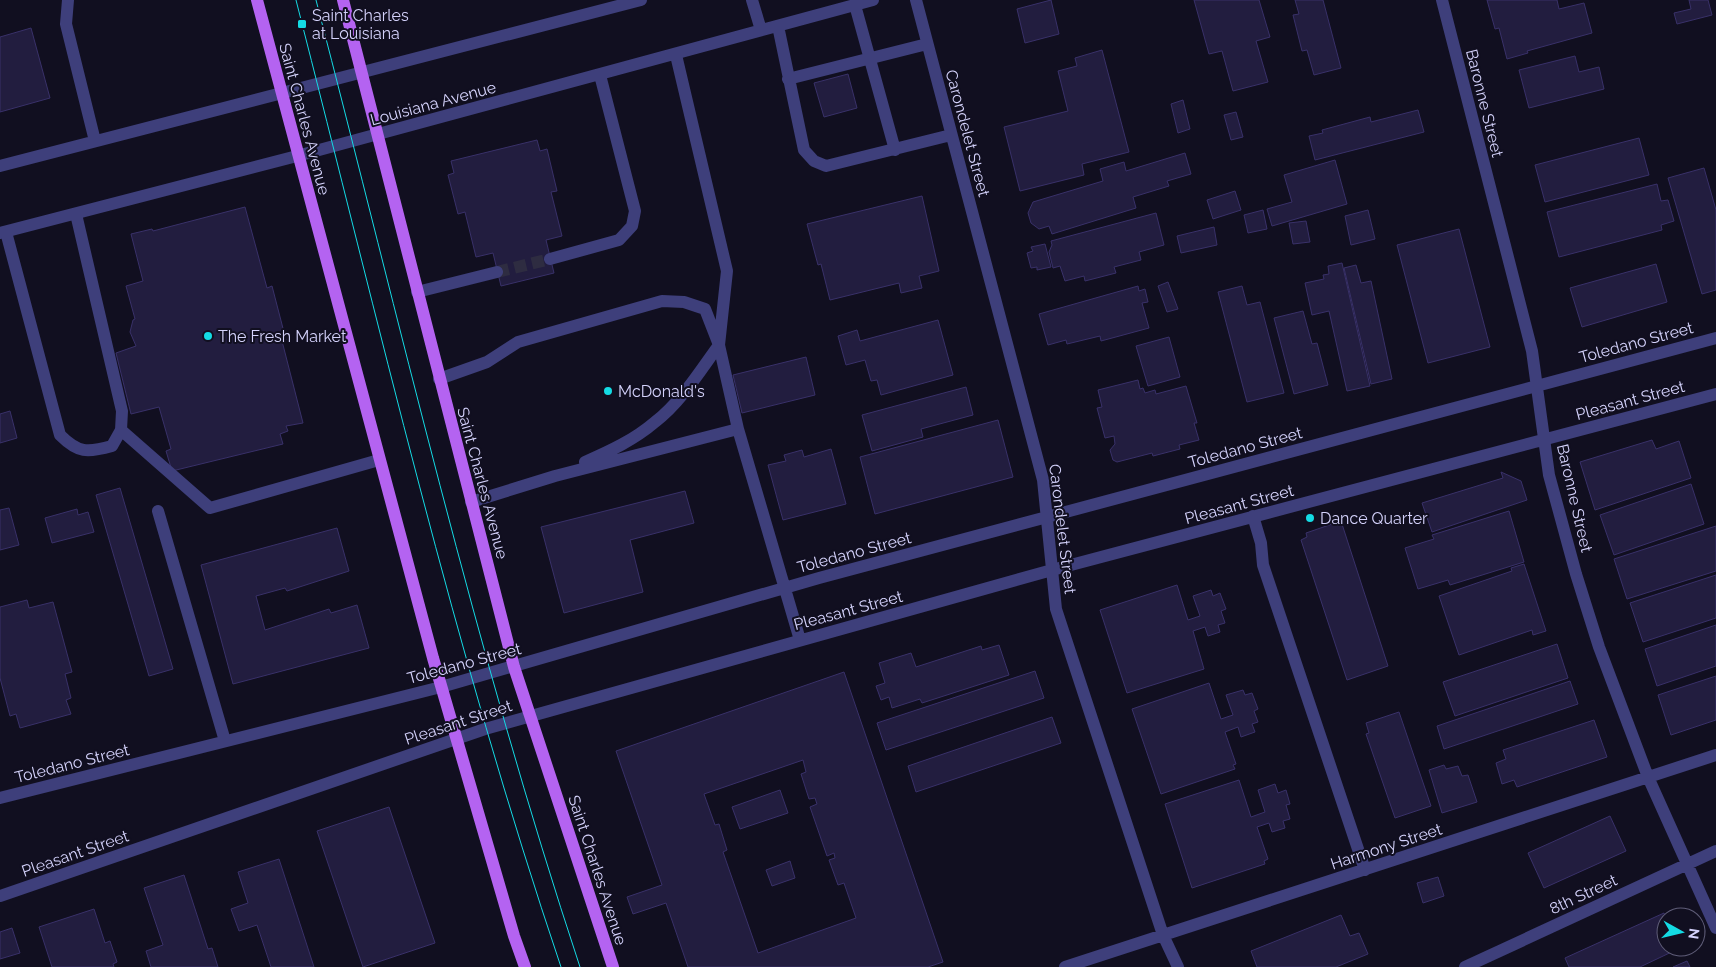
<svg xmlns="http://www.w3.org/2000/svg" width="1716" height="967" viewBox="0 0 1716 967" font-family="Raleway,sans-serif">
  <rect width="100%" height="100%" fill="#110f20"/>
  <path fill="#221d3f" stroke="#393169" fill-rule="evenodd" d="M1051,0L1059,34L1025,43L1017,9Z
    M1194,0H1259L1270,37L1256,41L1268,82L1233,91L1222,51L1209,54Z
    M1295,0H1323L1341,68L1314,75L1307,50L1302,51L1293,15L1299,14Z
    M1487,0H1557L1559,9L1584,3L1592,33L1527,51L1528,53L1507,59L1499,28L1495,29Z
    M1689,0H1708L1712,15L1677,24L1674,13L1691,9Z
    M31,28L50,98L0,112V37Z
    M1102,50L1129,152L1082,164L1084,175L1020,191L1004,127L1068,111L1058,71L1077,66L1075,58Z
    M1575,56L1579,72L1599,67L1604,89L1529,108L1519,70Z
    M848,74L857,108L824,117L814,83Z
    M1183,100L1190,129L1178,133L1171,104Z
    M1418,110L1424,132L1315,160L1309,136L1323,133L1322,130L1370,117L1371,122Z
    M1236,112L1243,137L1231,140L1224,115Z
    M1639,138L1649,175L1545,202L1535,165Z
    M537,140L540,151L547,149L557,191L551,192L562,236L546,240L554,273L501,286L493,253L476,257L465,212L458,214L448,175L454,173L451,161Z
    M1185,153L1191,174L1167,181L1169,186L1133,197L1136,208L1052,234L1049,226L1039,229L1031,223L1028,213L1033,202L1103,181L1100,169L1124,162L1126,171Z
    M1335,160L1347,204L1272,226L1267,209L1292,202L1284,175Z
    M1704,168L1716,210V290L1702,294L1668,178Z
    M1657,184L1661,201L1668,200L1674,221L1661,225L1662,230L1559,257L1547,212Z
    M1235,191L1241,210L1213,219L1207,200Z
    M922,196L939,271L919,276L922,288L901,293L899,283L830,300L821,264L818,265L807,224Z
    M245,207L267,288L272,286L286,340L282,341L303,423L286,426L288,431L280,434L283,444L172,471L166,451L171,449L159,407L131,414L116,353L136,346L130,332L133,320L135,319L126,286L143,281L131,234L152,229L153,231Z
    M1263,210L1267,229L1248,233L1244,215Z
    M1368,210L1375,239L1351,245L1345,216Z
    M1156,213L1164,245L1139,252L1141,260L1114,267L1116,273L1085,281L1084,276L1065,281L1060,266L1053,268L1049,252L1052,245L1051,241Z
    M1306,221L1310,242L1293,244L1289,223Z
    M1214,227L1217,245L1181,253L1177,236Z
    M1459,229L1490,347L1428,363L1397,245Z
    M1045,244L1051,267L1037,270V267L1031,268L1027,253L1033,251L1031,247Z
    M1342,263L1370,386L1347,391L1329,311L1312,315L1305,283L1324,279L1323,275L1329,274L1328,266Z
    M1656,264L1667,302L1582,327L1570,288Z
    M1356,265L1361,283L1371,281L1392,379L1371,384L1344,268Z
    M1168,282L1178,309L1167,312L1158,286Z
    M1138,286L1139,291L1145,289L1148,302L1142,303L1149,328L1101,341L1100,336L1067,344L1066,340L1048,345L1039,314Z
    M1242,286L1247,305L1260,302L1284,393L1247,402L1218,292Z
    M1303,311L1312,344L1317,343L1328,385L1294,394L1274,318Z
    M938,320L953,375L881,395L877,380L871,381L865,360L846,365L838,336L857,330L860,341Z
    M1169,337L1180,377L1148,386L1136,346Z
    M806,357L815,395L742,413L733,375Z
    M1138,380L1140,389L1143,388L1145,393L1155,390L1156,394L1186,386L1197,423H1194L1199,440L1179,445L1180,449L1153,456L1152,453L1117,462L1113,460L1110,450L1115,444L1114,436L1105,438L1097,408L1102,407L1098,390Z
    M966,387L973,415L921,429L923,437L872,451L862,415Z
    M10,411L17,438L0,443V414Z
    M998,420L1013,477L875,514L860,457Z
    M1652,440L1656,449L1679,441L1691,478L1595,510L1580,462Z
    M831,449L846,504L783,520L768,465L786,461L784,455L802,450L804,457Z
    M1501,472L1521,481L1527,500L1432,532L1422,503L1503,478Z
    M1691,484L1704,524L1614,555L1600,515Z
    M120,488L173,669L149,676L96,495Z
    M685,491L694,523L630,540L643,592L564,613L541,527Z
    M9,508L19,545L0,550V510Z
    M77,509L78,515L88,512L94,532L52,543L45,518Z
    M1509,511L1524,562L1450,585L1448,580L1418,589L1405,548L1434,539L1432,535Z
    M1341,521L1388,666L1347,680L1301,540L1307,537L1306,533Z
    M1716,526V571L1627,599L1614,559Z
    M337,528L349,571L287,591L285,588L256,596L265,630L329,609L331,613L357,605L369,648L233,684L201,565Z
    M1524,564L1546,631L1533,635L1532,630L1459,655L1439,596L1512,571L1511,568Z
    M1716,575V618L1643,642L1630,603Z
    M1177,585L1188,620L1200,616L1193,596L1211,590L1213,596L1220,593L1226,609L1221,611L1225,623L1218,625L1220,632L1208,636L1205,627L1193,631L1204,669L1127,693L1100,610Z
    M27,600L29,608L53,602L72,672L65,674L71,698L66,700L71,714L20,728L16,714L10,716L0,678V607Z
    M1716,625V666L1657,686L1645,649Z
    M1557,644L1568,678L1455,716L1443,682Z
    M999,645L1009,675L922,703L920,699L892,708L889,697L881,700L876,686L885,683L879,663L911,653L916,667L981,646L982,650Z
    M1035,671L1044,698L886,750L877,723Z
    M844,672L943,962L928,967H688L666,903L633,914L627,897L662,885L616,751ZM803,760L806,772L801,774L809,799L815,798L817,804L810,807L827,856L834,853L835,858L829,860L838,885L844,883L856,918L758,953L723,852L727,850L719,824L715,825L704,794Z
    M1716,676V720L1671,735L1658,695Z
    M1570,681L1578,704L1444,749L1437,726Z
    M1209,683L1221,719L1233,715L1226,695L1243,690L1245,695L1252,693L1258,709L1254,711L1258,722L1252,724L1255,732L1241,737L1238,727L1225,732L1236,764L1233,765L1235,769L1161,794L1132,709Z
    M1399,712L1431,806L1395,818L1366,734L1369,733L1366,723Z
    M1052,717L1061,743L916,792L908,766Z
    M1594,720L1607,757L1517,787L1514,780L1502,784L1496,763L1506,759L1503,750Z
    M1444,765L1446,769L1458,766L1462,776L1468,775L1477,802L1442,813L1429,770Z
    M1239,780L1251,817L1265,812L1258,790L1275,784L1278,793L1286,790L1290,804L1286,805L1290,819L1283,821L1285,828L1272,832L1269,823L1257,827L1268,859L1264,861L1265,864L1192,888L1165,804Z
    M780,790L788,813L740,829L732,807Z
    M389,807L435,943L363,967L317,831Z
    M1610,816L1626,851L1544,888L1528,853Z
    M279,859L314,967H271L257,925L239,931L231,909L248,903L238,872Z
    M790,861L795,878L772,886L766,870Z
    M184,875L208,949L212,948L218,967H151L146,951L163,945L144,888Z
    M1438,877L1444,896L1423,903L1417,883Z
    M94,909L105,943L110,941L117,962L113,964L114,967H52L39,927Z
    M1664,913L1666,918V947L1680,948L1640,967H1569L1565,958Z
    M1341,915L1350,936L1359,933L1368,954L1336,967H1257L1251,951Z
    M12,928L20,953L0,959V932Z
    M1687,961L1690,967H1673Z"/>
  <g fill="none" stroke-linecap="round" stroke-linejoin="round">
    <path stroke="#2e2c41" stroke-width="12" stroke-dasharray="12 6" stroke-linecap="butt" d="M497,272L550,259"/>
    <path stroke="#3e3f7b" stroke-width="12" d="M68,0L66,24L95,141
      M752,0L761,30
      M916,0L1043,480L1056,609L1163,935L1178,967
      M1442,0L1532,351L1549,475L1576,574L1599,647L1648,777L1716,928
      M855,5L895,150
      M778,26L804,150L814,161L826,166L951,135
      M788,79L927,44
      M0,166L641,0
      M6,232L60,435C78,453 87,453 112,446L121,430L122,411L76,214
      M0,233L297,156L873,0
      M550,259L619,240L632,226L635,211L600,75
      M417,292L497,272
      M439,379L487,362L518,342L662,301L684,302L705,309L719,345C700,371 681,402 655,422C634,440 610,451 585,462
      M738,429L800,640
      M121,430L210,508L379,460
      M471,502L555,476L738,429L719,345L727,271L676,55
      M158,511L225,741
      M1253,516L1261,543L1263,565L1365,870
      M0,798L441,687L819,578L1716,338
      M0,896L485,729L1052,570L1716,394
      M1065,967L1716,755
      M1465,967L1716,851"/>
    <path stroke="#b463f1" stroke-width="12" d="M257,0L433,658L514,936L525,967
      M343,0L514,667L613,967"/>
    <path stroke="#14dbe4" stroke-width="1" d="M296,0C379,324 454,650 561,967
      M316,0C400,323 475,650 580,967"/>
  </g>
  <g fill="#14dbe4" stroke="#110f20" stroke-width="2">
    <rect x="297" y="19" width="10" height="10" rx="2.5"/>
    <circle cx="208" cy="336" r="5"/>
    <circle cx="608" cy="391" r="5"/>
    <circle cx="1310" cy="518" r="5"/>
  </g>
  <g text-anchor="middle" stroke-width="4" stroke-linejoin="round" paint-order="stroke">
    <g font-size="16" fill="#d4d2fb" stroke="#110f20" text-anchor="start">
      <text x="312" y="21">Saint Charles<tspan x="312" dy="18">at Louisiana</tspan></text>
      <text x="218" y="342">The Fresh Market</text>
      <text x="618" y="397">McDonald's</text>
      <text x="1320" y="524">Dance Quarter</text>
    </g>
    <g font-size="16" fill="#d4d2fb" stroke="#110f20">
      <text transform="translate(433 103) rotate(-15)" y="6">Louisiana Avenue</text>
      <text transform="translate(1485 103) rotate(76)" y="6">Baronne Street</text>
      <text transform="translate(305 119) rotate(75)" y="6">Saint Charles Avenue</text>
      <text transform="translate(968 133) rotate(75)" y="6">Carondelet Street</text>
      <text transform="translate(1636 342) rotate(-15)" y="6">Toledano Street</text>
      <text transform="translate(1630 400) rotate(-15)" y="6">Pleasant Street</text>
      <text transform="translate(1245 447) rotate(-15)" y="6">Toledano Street</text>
      <text transform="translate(483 483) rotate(75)" y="6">Saint Charles Avenue</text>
      <text transform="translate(1575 498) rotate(77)" y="6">Baronne Street</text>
      <text transform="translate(1239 504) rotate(-15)" y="6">Pleasant Street</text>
      <text transform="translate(1063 529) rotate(83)" y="6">Carondelet Street</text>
      <text transform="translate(854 552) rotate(-15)" y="6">Toledano Street</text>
      <text transform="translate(848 610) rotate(-15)" y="6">Pleasant Street</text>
      <text transform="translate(464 663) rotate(-15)" y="6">Toledano Street</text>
      <text transform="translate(458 722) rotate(-18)" y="6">Pleasant Street</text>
      <text transform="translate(72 763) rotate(-14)" y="6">Toledano Street</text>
      <text transform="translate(1386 846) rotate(-18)" y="6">Harmony Street</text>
      <text transform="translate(75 853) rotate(-19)" y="6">Pleasant Street</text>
      <text transform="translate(598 870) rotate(72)" y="6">Saint Charles Avenue</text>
      <text transform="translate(1583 894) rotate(-25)" y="6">8th Street</text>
    </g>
  </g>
  <g transform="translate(1681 932) rotate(98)"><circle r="24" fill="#110f20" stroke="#5f5d78"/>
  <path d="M0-4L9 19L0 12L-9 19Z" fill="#14dbe4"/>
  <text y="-8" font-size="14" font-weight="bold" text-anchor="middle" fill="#d4d2fb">N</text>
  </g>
</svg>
